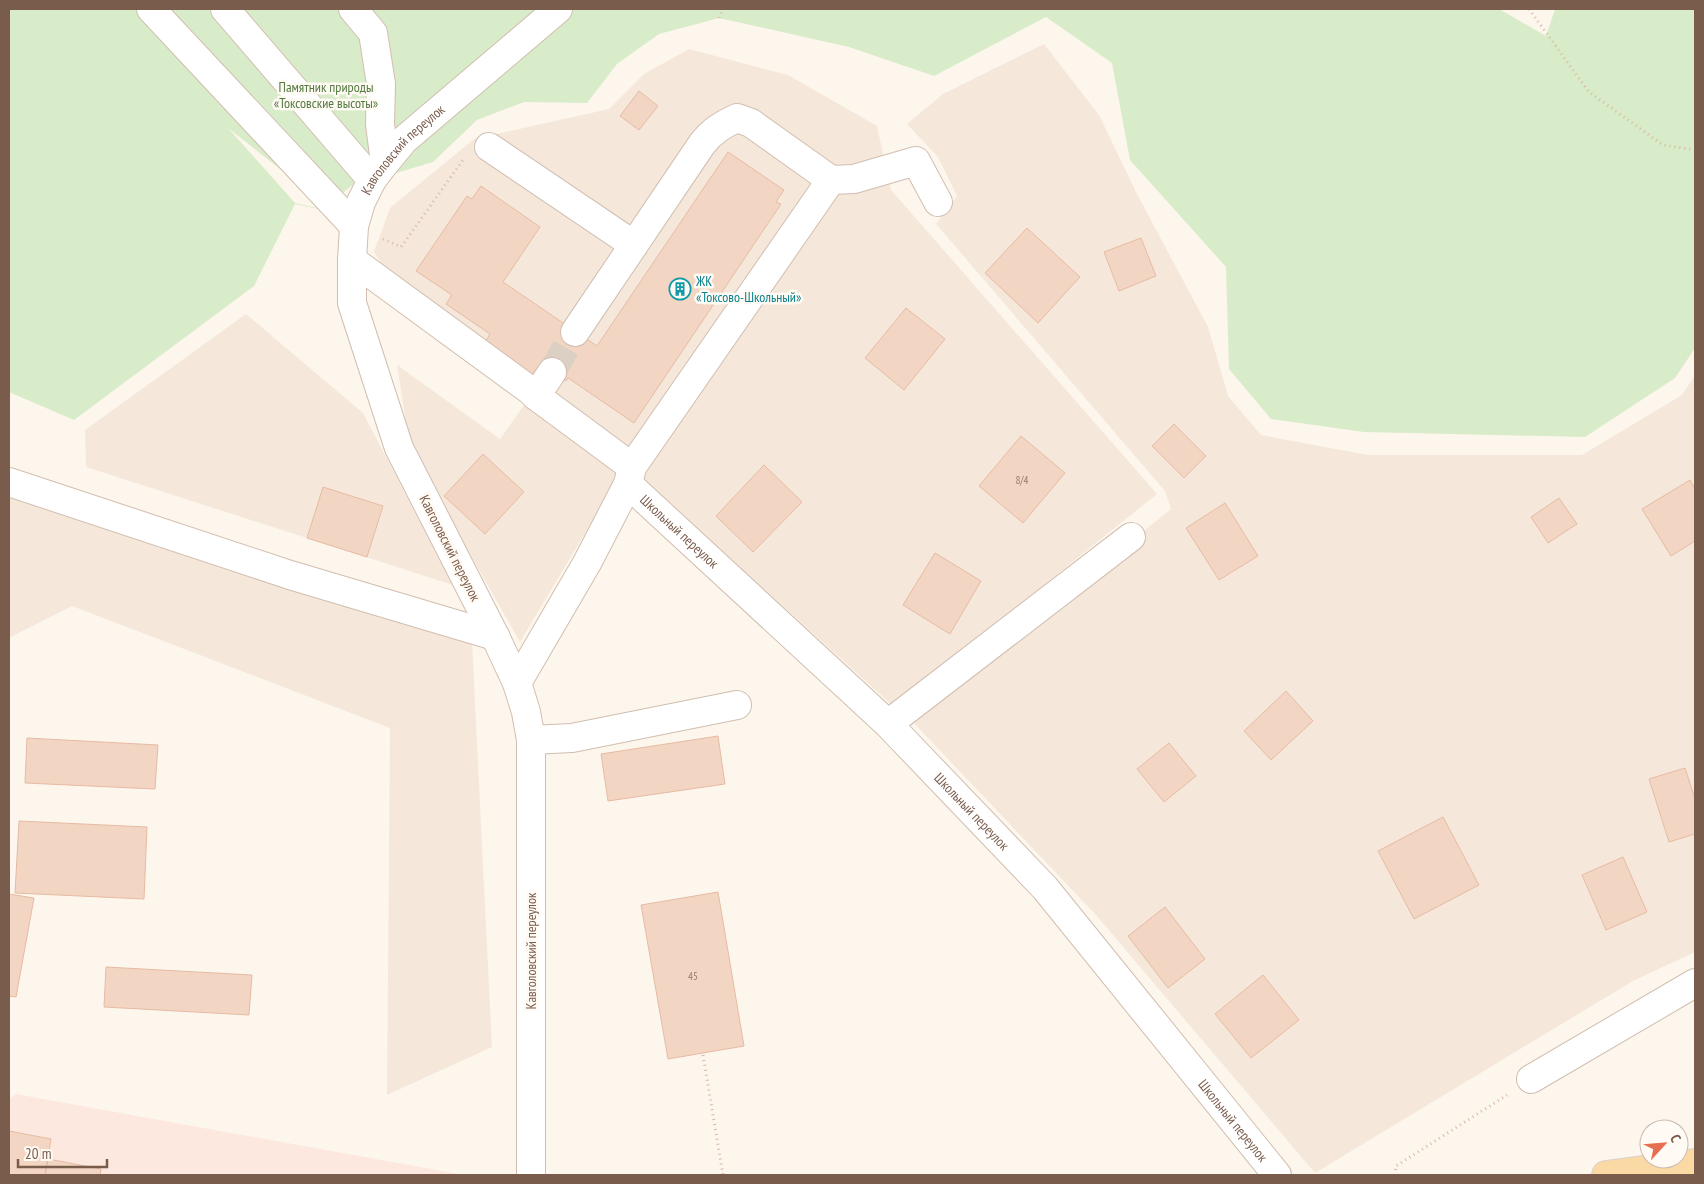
<svg xmlns="http://www.w3.org/2000/svg" width="1704" height="1184" viewBox="0 0 1704 1184" font-family="'PT Sans Narrow',sans-serif">
  <rect width="100%" height="100%" fill="#fdf6ec"/>
  <path fill="#f5e8da" d="M1044,44L1099,115L1137,194L1208,327L1228,396L1261,435L1368,455H1582L1682,395L1695,375V952L1633,981L1315,1173L1096,915L911,720L1171,509L1165,491L936,224L957,196L938,157L907,124L943,94Z
    M689,49L788,75L877,126L891,190L1157,494L893,706L655,490L400,292L374,252L390,208L474,139L609,109L644,74Z
    M246,314L363,413L453,585L86,467L85,430Z
    M397,365L500,439L527,401L621,473L520,642L410,449Z
    M9,494L472,642L492,1047L387,1095L390,728L72,606L9,638Z"/>
  <path fill="#fde8e0" d="M16,1094L464,1175H9V1099Z"/>
  <path fill="#d8ecc9" fill-rule="evenodd" d="M9,9H1499L1546,36L1555,9H1695V348L1675,378L1585,437L1364,432L1271,419L1229,369L1226,267L1130,160L1112,63L1046,17L934,76L849,47L719,18L659,34L617,64L587,103L524,102L477,120L433,162L383,177L365,219L295,204L254,286L74,420L9,392ZM461,95L382,177L365,219L295,203L228,128L327,206Z"/>
  <path fill="#f3d5c3" stroke="#e6bba3" d="M639,91L658,106L639,130L620,116Z
    M728,152L784,190L776,202L781,204L634,423L568,378L566,381L540,364L531,376L484,344L490,334L446,304L452,295L416,271L467,196L472,199L481,186L540,227L503,282L597,346Z
    M1027,228L1080,277L1038,323L985,273Z
    M1141,238L1156,276L1119,291L1104,252Z
    M906,308L945,339L904,390L865,358Z
    M1174,424L1206,456L1184,478L1152,446Z
    M1021,436L1065,473L1023,523L979,486Z
    M483,454L524,492L485,534L444,496Z
    M764,465L802,502L753,552L716,516Z
    M1690,480L1695,489V541L1671,556L1642,509Z
    M323,487L383,506L367,557L307,538Z
    M1559,498L1577,524L1548,543L1531,517Z
    M1225,503L1258,556L1219,580L1186,528Z
    M935,553L981,581L950,634L903,605Z
    M1286,691L1313,721L1271,760L1244,731Z
    M718,736L725,784L608,801L601,754Z
    M27,738L158,745L155,789L25,783Z
    M1169,743L1196,776L1164,802L1137,769Z
    M1685,768L1695,799V834L1669,842L1649,779Z
    M1443,817L1479,885L1414,919L1378,851Z
    M19,821L147,827L144,899L15,893Z
    M1623,857L1647,912L1606,930L1582,875Z
    M718,892L744,1046L668,1059L641,905Z
    M9,894L34,898L16,997L9,996Z
    M1165,907L1205,959L1168,988L1128,936Z
    M106,967L252,975L249,1015L104,1007Z
    M1263,975L1299,1020L1251,1058L1215,1014Z
    M9,1131L51,1139L45,1175H9Z
    M48,1159L101,1169L100,1175H45Z"/>
  <g fill="none" stroke-linecap="round" stroke-linejoin="round">
    <path stroke="#dcd0c4" stroke-width="28" stroke-dasharray="28 14" stroke-linecap="butt" d="M552,372L575,332"/>
    <g stroke="#d1beb0" stroke-width="30">
      <g id="minor">
        <path d="M151,9L354,226"/>
        <path d="M225,9L372,180"/>
        <path d="M353,9L373,33L381,84L380,124L385,163"/>
        <path d="M489,147L634,245"/>
        <path d="M352,260L531,391L536,396L632,467"/>
        <path d="M575,332L702,144C712,131 722,125 737,118L751,123L831,180"/>
        <path d="M536,396L552,372"/>
        <path d="M9,482L290,575L495,636"/>
        <path id="s1" d="M628,484L888,724L1045,888L1277,1175"/>
        <path d="M517,683L587,563L628,484L632,467L831,180L854,179L916,161L938,202"/>
        <path d="M888,724L1131,537"/>
        <path d="M531,740L572,738L737,705"/>
        <path d="M1531,1079L1695,983"/>
        <path id="s2" d="M531,1175V740L526,712L517,683L495,636L399,448L352,303V260L354,226L361,202L372,180L385,163L404,140L558,9"/>
      </g>
    </g>
    <g stroke="#dad1cd" stroke-width="30">
      <path id="major" d="M1606,1175L1695,1163"/>
    </g>
    <path stroke="#d9b8a5" stroke-width="3" stroke-dasharray="1 4" stroke-linecap="butt" d="M1529,9L1589,92L1663,145L1695,150
      M719,18L723,9
      M383,239L401,247L463,160
      M703,1055L723,1175
      M1395,1175L1396,1166L1507,1095"/>
    <use href="#minor" stroke="#fff" stroke-width="28"/>
    <use href="#major" stroke="#fbd9a5" stroke-width="28"/>
  </g>
  <defs>
    <g id="building-ring" transform="scale(1.125)"><circle r="9.5" fill="#fffaf3" stroke="#0f9aa8" stroke-width="1.5"/><path d="M-4-6H4V6H1V3H-1V6H-4ZM-2.5-4.3h1.7v1.8h-1.7ZM.8-4.3h1.7v1.8H.8ZM-2.5-1h1.7V.8h-1.7ZM.8-1h1.7V.8H.8Z" fill="#0f9aa8"/></g>
  </defs>
  <g fill-rule="evenodd">
    <use href="#building-ring" x="680" y="289"/>
  </g>
  <g text-anchor="middle" stroke-width="5" stroke-linejoin="round" paint-order="stroke">
    <g font-size="11" fill="#987a6a">
      <text x="1022" y="484">8/4</text>
      <text x="693" y="980">45</text>
    </g>
    <g font-size="14" fill="#537a41" stroke="#fffaf3">
      <text x="326" y="92">Памятник природы<tspan x="326" dy="16">«Токсовские высоты»</tspan></text>
    </g>
    <g font-size="14" fill="#7a5c4d" stroke="#fffaf3">
      <text dy="5" stroke="none"><textPath href="#s2" startOffset="1079">Кавголовский переулок</textPath></text>
      <text dy="5" stroke="none"><textPath href="#s1" startOffset="70">Школьный переулок</textPath></text>
      <text transform="translate(450 548) rotate(63)" y="5">Кавголовский переулок</text>
      <text dy="5" stroke="none"><textPath href="#s1" startOffset="475">Школьный переулок</textPath></text>
      <text transform="translate(531 951) rotate(-90)" y="5">Кавголовский переулок</text>
      <text dy="5" stroke="none"><textPath href="#s1" startOffset="880">Школьный переулок</textPath></text>
    </g>
    <g font-size="14" fill="#0d838f" stroke="#fffaf3" text-anchor="start">
      <text x="696" y="286">ЖК<tspan x="696" dy="16">«Токсово-Школьный»</tspan></text>
    </g>
  </g>
  <rect width="1704" height="1184" fill="none" stroke="#7a5c4d" stroke-width="20"/>
  <g transform="translate(1664 1144) rotate(64)"><circle r="24" fill="#fffaf3" stroke="#cabbb1"/>
  <path d="M0-4L9 19L0 12L-9 19Z" fill="#e76f51"/>
  <text y="-8" font-size="14" font-weight="bold" text-anchor="middle" fill="#7a5c4d">С</text>
  </g>
  <path d="M18 1159v8h89v-8" fill="none" stroke="#7a5c4d" stroke-width="2.5"/>
  <text x="25" y="1159" font-size="15" fill="#7a5c4d" stroke="#fffaf3" stroke-width="4" paint-order="stroke">20 m</text>
</svg>
